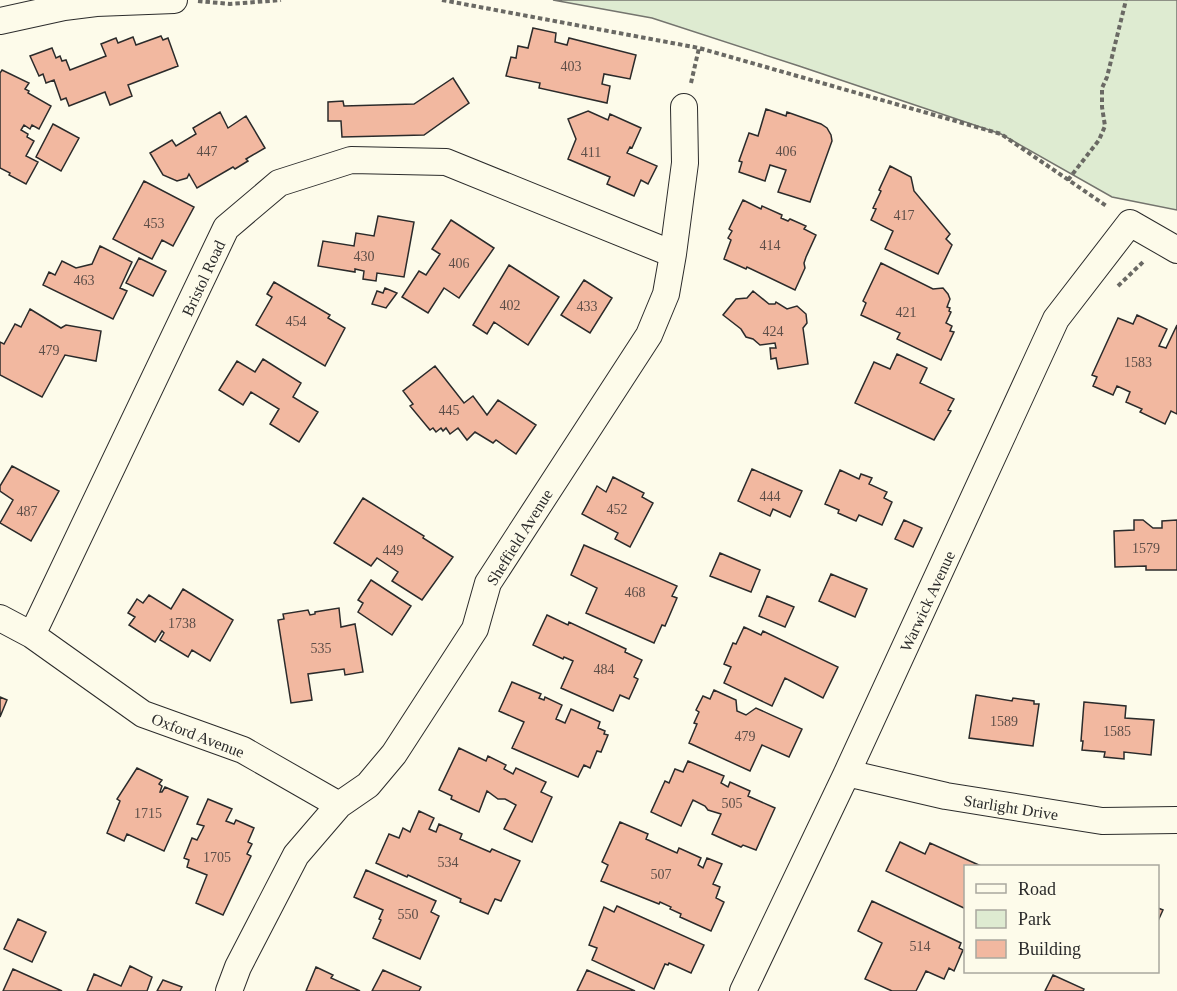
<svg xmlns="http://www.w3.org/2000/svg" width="1177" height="991" viewBox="0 0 1177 991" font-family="'Times New Roman',serif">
  <rect width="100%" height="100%" fill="#fdfbea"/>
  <path fill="#deebd1" stroke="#74746e" stroke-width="1.5" d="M553,0H1177V210L1112,197L1001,134L799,66L652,18Z"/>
  <path fill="#f2b8a0" stroke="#2b2b2b" stroke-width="1.5" d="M533,28L556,33L555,42L567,45L569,38L636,55L630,79L604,74L602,84L610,86L607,103L539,88L540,83L506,76L511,57L516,58L518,46L528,48Z
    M161,36L163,40L168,38L178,66L128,85L132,96L110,105L105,92L69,106L66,98L61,100L54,80L46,83L43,74L39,76L30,56L52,48L56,58L60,56L62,61L66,60L70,70L106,56L101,44L116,38L118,43L133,37L136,45Z
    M2,70L29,83L25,89L29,91L28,93L51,106L39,129L32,125L30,129L24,125L21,130L28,134L27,137L34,141L26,156L38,162L26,184L9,175L10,173L0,168V73Z
    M453,78L469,103L424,135L342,137L341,121H328V102L343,101L344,106L414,104Z
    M766,109L786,116L787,112L821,124L827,128L831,135L832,141L810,202L778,192L786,170L770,165L765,181L739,172L742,162L739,161L749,133L758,136Z
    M588,111L608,120L610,114L641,128L632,148L630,147L627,153L657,166L648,184L641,180L634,196L607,184L610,177L568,159L576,139L568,119Z
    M220,112L228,128L246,116L265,148L246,159L248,161L235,169L233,167L197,188L189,174L187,178L177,181L163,175L150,153L172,140L176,146L196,134L193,128Z
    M53,124L79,138L61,171L36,157Z
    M890,166L911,177L914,191L950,234L946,239L952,245L938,274L885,249L893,231L871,220L876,209L873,208L881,191L879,190Z
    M144,181L194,207L173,246L162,240L152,259L113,239Z
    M743,200L761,209L762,206L782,215L781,218L788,221L790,219L806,226L804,229L816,235L806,257L804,263L805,268L795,290L747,267L746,269L724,259L731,240L728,238L732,231L729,229Z
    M378,216L414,222L404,277L377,273L376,281L363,279L364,271L355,269V272L318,266L323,241L354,246L356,233L374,236Z
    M451,220L494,248L459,298L444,288L428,313L402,297L419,271L426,275L440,254L432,249Z
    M100,246L132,262L120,288L127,291L113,319L43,285L49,272L55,275L62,261L76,268L92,264Z
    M139,258L166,271L153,296L126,283Z
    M881,263L933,289L943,288L948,294L950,299L947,307L950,308L949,311L951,312L946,323L952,326L950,331L954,332L941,360L897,339L900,333L861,315L866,303L863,301Z
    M509,265L559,297L528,345L494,322L487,334L473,325Z
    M584,280L612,298L590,333L561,315Z
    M274,282L330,315L328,318L345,328L325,366L256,325L272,297L267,294Z
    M385,288L397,293L386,308L372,304L377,291L383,293Z
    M753,291L769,304H775L776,302L787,309L797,306L806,314L807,323L803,328L808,364L778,369L776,358L771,359L770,348H776L775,343L760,345L753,339L746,337L741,329L723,315L736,299L747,298Z
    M30,309L61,328L66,325L101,331L96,361L65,355L42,397L0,375V342L4,344L15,324L21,327Z
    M1137,315L1167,329L1159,346L1166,348L1177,325V414L1171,411L1165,424L1140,412L1142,409L1126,402L1130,392L1117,386L1113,395L1093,386L1097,377L1092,375L1118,318L1133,324Z
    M897,354L927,368L920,383L954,399L948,410L951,411L934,440L855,403L874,362L890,369Z
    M263,359L301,383L293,397L318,412L299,442L270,424L279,409L251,392L243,405L219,390L237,361L255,372Z
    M435,366L464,403L473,396L487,415L498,400L536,425L516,454L496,440L493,443L475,432L467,440L458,428L450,434L446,428L443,431L441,428L436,432L433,428L430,430L410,406L413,404L403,391Z
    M12,466L59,491L31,541L0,523L13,500L0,491V486Z
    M752,469L802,491L790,517L773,509L770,516L738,501Z
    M840,470L859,479L861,474L872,478L869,484L887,492L884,498L892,502L882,525L859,515L856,521L838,513L839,510L825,504Z
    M613,477L644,493L642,497L653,503L630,547L615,539L618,533L582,514L597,486L606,492Z
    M363,498L424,536L423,538L453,557L422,600L392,581L398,572L377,558L371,566L334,543Z
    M904,520L922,528L913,547L895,539Z
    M1134,520H1143L1153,528H1162V521L1177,520V570H1146V566L1115,567L1114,531L1134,530Z
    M584,545L677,586L672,596L677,598L665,626L662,625L654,643L586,613L597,588L571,575Z
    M720,553L760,570L751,592L710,576Z
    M831,574L867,589L855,617L819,601Z
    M371,580L411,606L392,635L358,612L363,603L358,600Z
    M183,589L233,620L210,661L192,650L188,657L160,640L164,633L162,631L155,642L129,625L135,617L128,613L137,599L143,603L149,595L171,609Z
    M767,596L794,607L785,627L759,616Z
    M339,608L341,627L355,624L363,672L345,675L344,669L308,674L312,700L291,703L278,620L284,619L283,614L308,610L310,615L315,614V612Z
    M547,615L568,625L569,622L626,649L625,652L642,660L634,677L638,679L629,699L620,695L613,711L561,688L573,661L564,657L563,659L533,645Z
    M744,627L761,635L763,631L838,667L823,698L785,678L772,706L724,683L731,667L724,664L733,643L736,644Z
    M512,682L541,694L539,698L544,700L545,697L562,705L556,719L565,723L571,709L600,722L598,728L605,731L604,734L608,735L601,752L597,751L590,768L584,765L578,777L512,748L524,722L499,711Z
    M714,690L736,700L737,711L746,715L756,708L802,729L789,757L762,745L750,771L689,743L697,724L694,723L699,712L696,710L703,696L710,699Z
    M976,695L1012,701L1013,698L1034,701V704H1039L1033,746L969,738Z
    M0,697L7,700L0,717Z
    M1084,702L1126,706L1125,718L1154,720L1151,755L1124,752V759L1104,757L1105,752L1082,750L1083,741H1081Z
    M459,748L486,761L488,756L506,765L504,769L513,774L516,768L546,782L541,792L552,797L532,842L504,829L516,805L505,799H498L487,791L479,812L451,799L452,796L439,790Z
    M688,761L724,776L721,783L728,787L730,782L750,791L748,796L775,808L756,850L743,845L741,847L712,834L721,814L708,810L705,806L693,800L681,826L651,812L665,781L669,783L675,769L683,772Z
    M137,768L162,780L159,784L162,786L160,792H162L165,787L188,797L164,851L127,834L124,841L107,833L120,801L117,799Z
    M208,799L232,809L226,821L234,824L236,820L254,828L248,842L252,844L247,854L251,856L223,915L196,903L207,875L187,867L189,860L184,858L192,838L197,840L204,826L197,824Z
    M419,811L434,818L429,829L436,832L439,824L462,834L460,839L490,852L492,849L520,861L501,901L495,899L488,914L460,902L461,899L408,875L407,877L376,863L389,834L399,838L403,828L410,832Z
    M620,822L648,834L646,839L677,853L679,848L701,858L698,865L703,868L707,858L722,864L713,884L720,887L716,898L724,902L711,931L680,917L681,914L670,909L671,907L660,902L659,904L601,881L608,865L602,862Z
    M900,842L925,854L930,843L981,866H966V909L886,871Z
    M366,870L436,901L431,912L439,916L420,959L373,938L381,920L379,919L383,910L354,897Z
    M872,901L961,943L959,948L963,950L954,971L949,968L944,979L926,971L916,991H892L865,979L882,943L858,931Z
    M617,906L704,945L691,973L669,963L668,965L665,964L654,989L592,960L597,948L589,945L604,907L614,912Z
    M1158,908L1163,910L1158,921Z
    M18,919L46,932L32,962L4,949Z
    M130,966L152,977L147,991H87L94,974L121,986Z
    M316,967L333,975L331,978L360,991H306Z
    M13,969L62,991H3Z
    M383,970L421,987L419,991H372Z
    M587,970L635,991H577Z
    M1053,975L1084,989L1083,991H1045Z
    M163,980L182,987L180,991H157Z"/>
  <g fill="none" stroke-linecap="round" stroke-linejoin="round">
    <g stroke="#2b2b2b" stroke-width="28">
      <path id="street" d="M0,21L64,7L96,3L174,0
        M0,618L32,635L143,714L243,750L339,805
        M32,635L226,228L279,183L351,160L446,162L673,254
        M847,773L946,796L1102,821L1177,820
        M229,991L238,967L296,855L339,805L368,785L394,754L475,629L488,583L649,335L666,294L673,254L685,163L684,107
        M743,991L847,773L1056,319L1130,223L1177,250"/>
    </g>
    <path stroke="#6a6964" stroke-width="4" stroke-dasharray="4.5 3" stroke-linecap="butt" d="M442,0L699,48L1001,134L1108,207
      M198,1L230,4L281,0
      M691,83L699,48
      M1068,180L1099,140L1105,126L1102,107V88L1107,77L1126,0
      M1118,286L1143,262"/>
    <use href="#street" stroke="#fdfbea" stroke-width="26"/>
  </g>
  <g text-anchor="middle" stroke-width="4.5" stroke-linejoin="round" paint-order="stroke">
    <g font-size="14" fill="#5d4e48">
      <text x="571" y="71">403</text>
      <text x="207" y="156">447</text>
      <text x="786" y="156">406</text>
      <text x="591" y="157">411</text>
      <text x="904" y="220">417</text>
      <text x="154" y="228">453</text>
      <text x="770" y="250">414</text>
      <text x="364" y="261">430</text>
      <text x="459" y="268">406</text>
      <text x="84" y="285">463</text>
      <text x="510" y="310">402</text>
      <text x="587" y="311">433</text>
      <text x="906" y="317">421</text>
      <text x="296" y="326">454</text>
      <text x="773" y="336">424</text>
      <text x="49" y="355">479</text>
      <text x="1138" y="367">1583</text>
      <text x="449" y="415">445</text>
      <text x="770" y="501">444</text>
      <text x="617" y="514">452</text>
      <text x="27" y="516">487</text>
      <text x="1146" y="553">1579</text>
      <text x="393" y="555">449</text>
      <text x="635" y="597">468</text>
      <text x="182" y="628">1738</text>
      <text x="321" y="653">535</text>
      <text x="604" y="674">484</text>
      <text x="1004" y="726">1589</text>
      <text x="1117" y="736">1585</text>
      <text x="745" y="741">479</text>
      <text x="732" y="808">505</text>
      <text x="148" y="818">1715</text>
      <text x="217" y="862">1705</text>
      <text x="448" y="867">534</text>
      <text x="661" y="879">507</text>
      <text x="408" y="919">550</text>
      <text x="920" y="951">514</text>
    </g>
    <g font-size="16" fill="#2b2b2b" stroke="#fdfbea">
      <text transform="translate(203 278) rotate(-65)" y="6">Bristol Road</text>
      <text transform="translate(519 537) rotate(-58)" y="6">Sheffield Avenue</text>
      <text transform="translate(927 601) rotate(-65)" y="6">Warwick Avenue</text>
      <text transform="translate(198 735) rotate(21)" y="6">Oxford Avenue</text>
      <text transform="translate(1011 807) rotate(9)" y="6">Starlight Drive</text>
    </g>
  </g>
  <rect x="964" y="865" width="195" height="108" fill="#fdfbea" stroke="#a9a89e" stroke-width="1.5"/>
  <rect x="976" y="884" width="30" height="9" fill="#fdfbea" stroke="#a9a89e" stroke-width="1.5"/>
  <text x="1018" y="895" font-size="18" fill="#2b2b2b">Road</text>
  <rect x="976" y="910" width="30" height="18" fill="#deebd1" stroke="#a9a89e" stroke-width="1.5"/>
  <text x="1018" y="925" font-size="18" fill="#2b2b2b">Park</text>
  <rect x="976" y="940" width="30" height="18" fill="#f2b8a0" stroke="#a9a89e" stroke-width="1.5"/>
  <text x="1018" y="955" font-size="18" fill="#2b2b2b">Building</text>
</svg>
